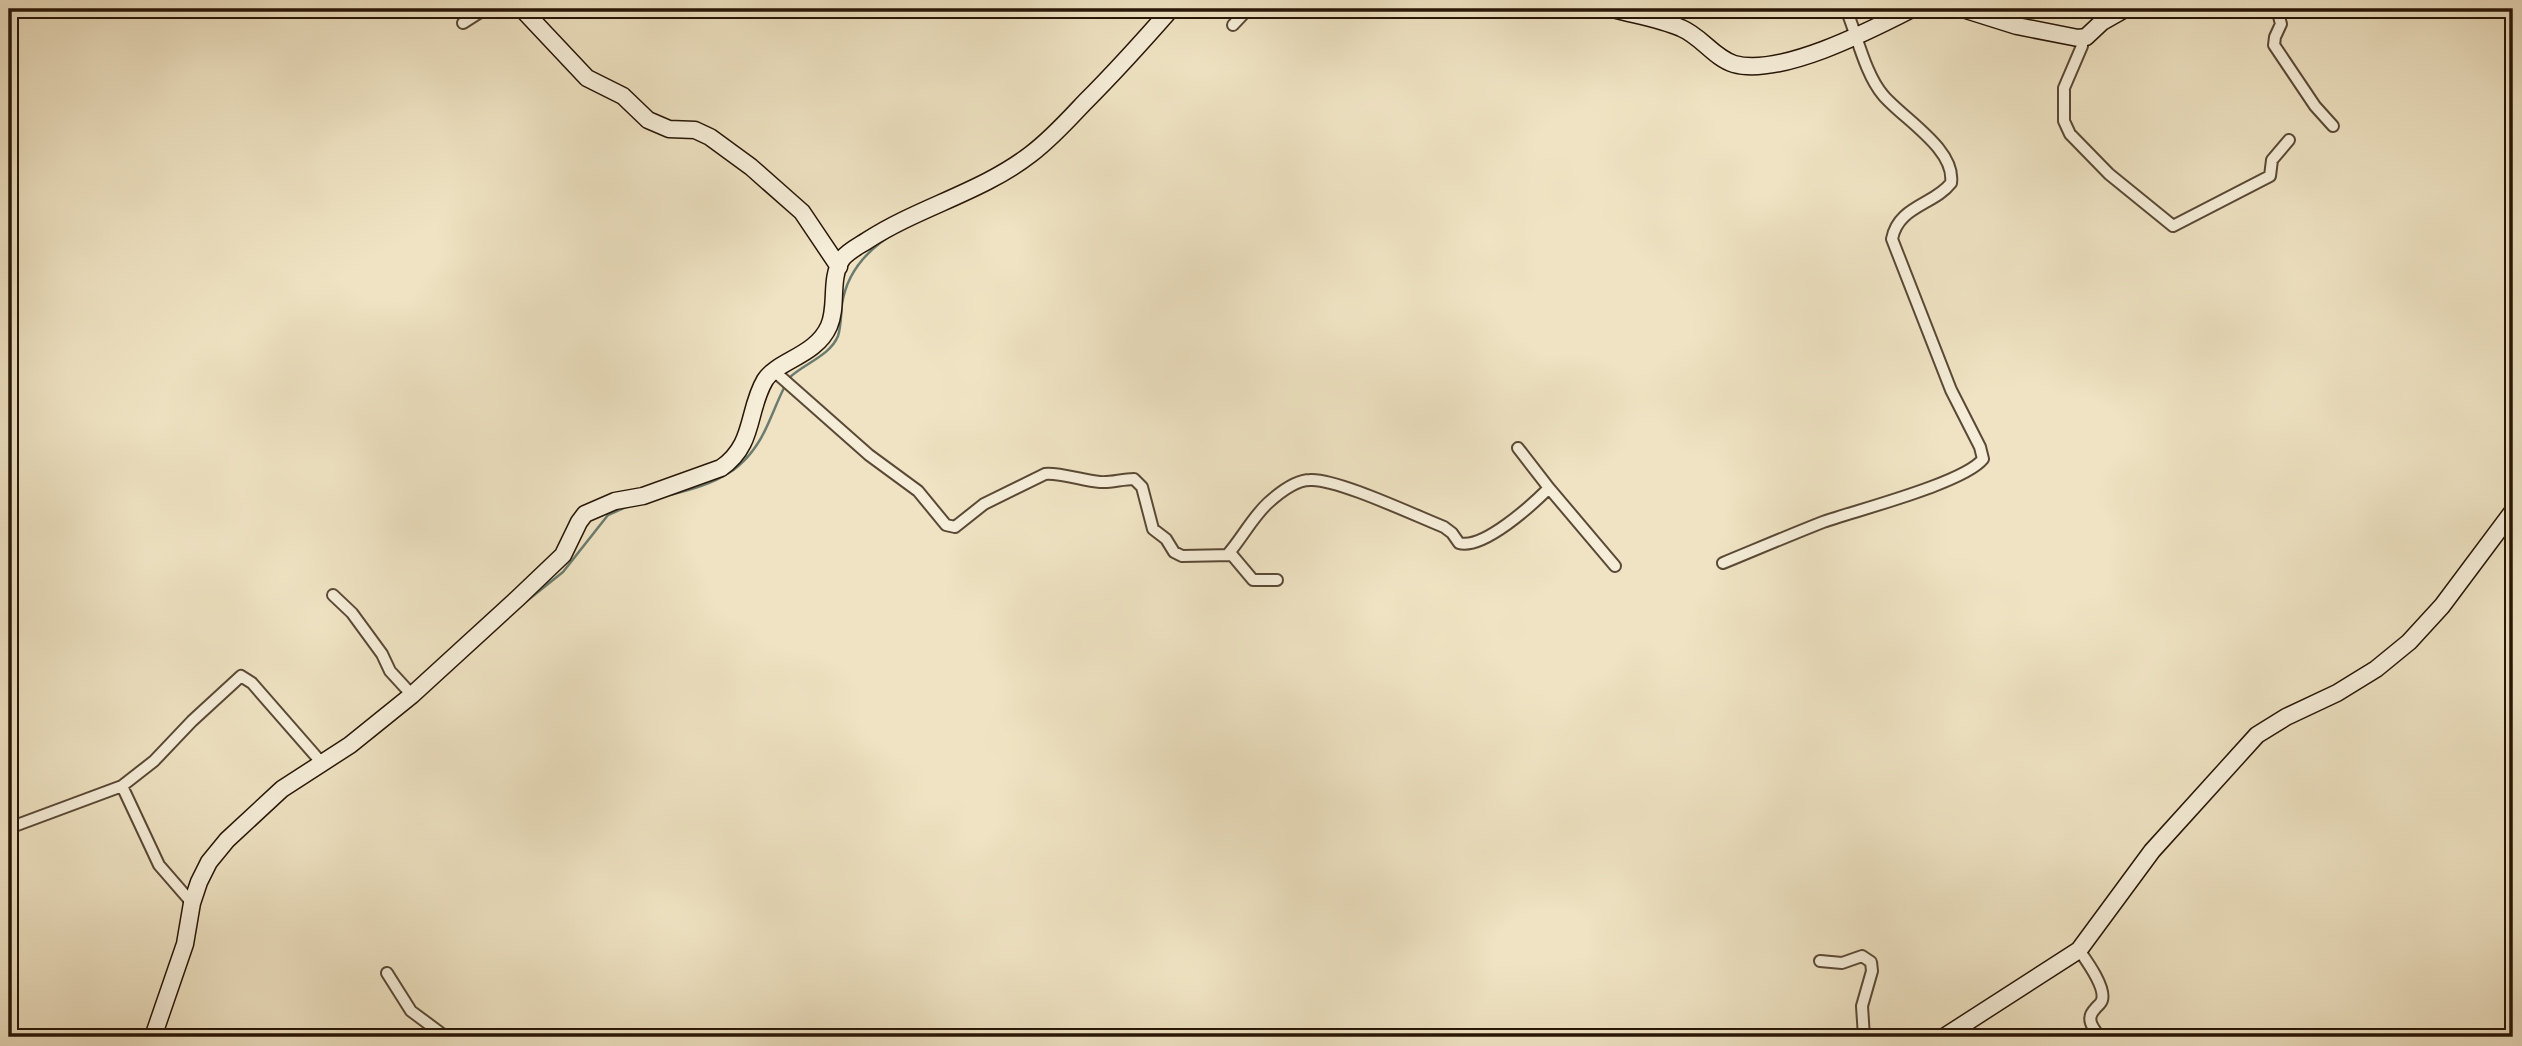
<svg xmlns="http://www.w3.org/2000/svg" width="2522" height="1046" viewBox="0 0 2522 1046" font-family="'IM FELL Double Pica',serif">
  <rect width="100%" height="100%" fill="#efe3c3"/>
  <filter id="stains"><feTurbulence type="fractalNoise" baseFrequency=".00286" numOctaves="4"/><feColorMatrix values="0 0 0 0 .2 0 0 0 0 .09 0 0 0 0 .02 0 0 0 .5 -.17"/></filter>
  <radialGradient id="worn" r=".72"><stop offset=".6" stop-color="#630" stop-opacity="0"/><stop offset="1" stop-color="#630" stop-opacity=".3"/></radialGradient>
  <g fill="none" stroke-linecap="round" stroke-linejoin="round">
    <path stroke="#6c7b6f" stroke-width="2.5" d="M1053,145L1093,105
      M789,378C803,364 830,356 838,336C841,327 841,314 842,304C847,272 868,249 895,233
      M670,495C717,483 747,472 768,424C774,411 779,397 786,384
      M523,604L563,572L608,515L626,507
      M373,737L417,701"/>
    <g stroke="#5a4936" stroke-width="14">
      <path id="street" d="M2277,9L2281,24L2275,37L2274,45L2315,106L2333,126
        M463,23L485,9
        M1233,25L1248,9
        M2082,38V46L2064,88V121L2070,134L2109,174L2173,226L2270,176L2272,160L2289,140
        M9,60V63
        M774,371L869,455L918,491L946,525L955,527L984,504L1045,474C1058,472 1084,481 1100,482C1111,483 1122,479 1134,479L1142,487L1153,529L1166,539L1174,552L1182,556L1232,555L1253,580H1277
        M1549,488L1615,566
        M1228,554C1242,538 1252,518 1268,503C1279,493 1295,480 1310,480C1336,478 1416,516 1444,527L1452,533L1459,543C1483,550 1532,505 1549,488L1518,448
        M1723,563C1757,549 1790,535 1823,522C1857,510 1964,483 1983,459L1980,447L1951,390L1892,239C1898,206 1934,205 1951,183C1956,149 1902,118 1883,95C1865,74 1857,35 1846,9
        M333,595L352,613L382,654L390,671L412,695
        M122,786L159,865L192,903
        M9,828L122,786L154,761L192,721L241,676L252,683L321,762
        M2079,950C2086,960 2106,987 2102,1000C2101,1004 2097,1006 2095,1009C2085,1019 2093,1028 2100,1037
        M1820,961L1842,963L1862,956L1871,962L1872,971L1862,1006L1864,1037
        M387,973L411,1011L446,1037"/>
    </g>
    <g stroke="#281607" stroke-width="19">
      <path id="secondary" d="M522,9L587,78L623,96L648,120L669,129L695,130L710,137L751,167L802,212L839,267
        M1613,9C1635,15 1660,19 1681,28C1701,36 1714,58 1734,64C1780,77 1871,30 1912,9
        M1963,9L2017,26L2078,38L2086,37L2102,22L2125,9
        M153,1037L185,944L192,903L199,882L209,862L227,840L282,789L350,745L412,695L518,598L563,555L579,522L585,514L615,501L643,496L721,468C755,445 747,410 765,380C778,360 816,356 829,326C838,306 829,279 842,259C848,251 859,246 868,240C919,207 982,192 1031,154C1051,139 1068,120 1085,102C1115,72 1143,41 1171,9
        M1944,1037L2079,950L2152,851L2257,735L2286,717L2337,693L2376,669L2409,642L2442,606L2513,511"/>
    </g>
    <use href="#street" stroke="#f5edd8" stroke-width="10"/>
    <use href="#secondary" stroke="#f5edd8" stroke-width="16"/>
  </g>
  <rect width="2522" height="1046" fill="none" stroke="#efe3c3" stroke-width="35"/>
  <rect x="10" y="10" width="2501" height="1025" fill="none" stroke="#281607" stroke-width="3.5"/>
  <rect x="18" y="18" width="2487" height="1011" fill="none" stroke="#281607" stroke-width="2"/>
  <rect width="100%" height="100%" filter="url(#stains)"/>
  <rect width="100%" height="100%" fill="url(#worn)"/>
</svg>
